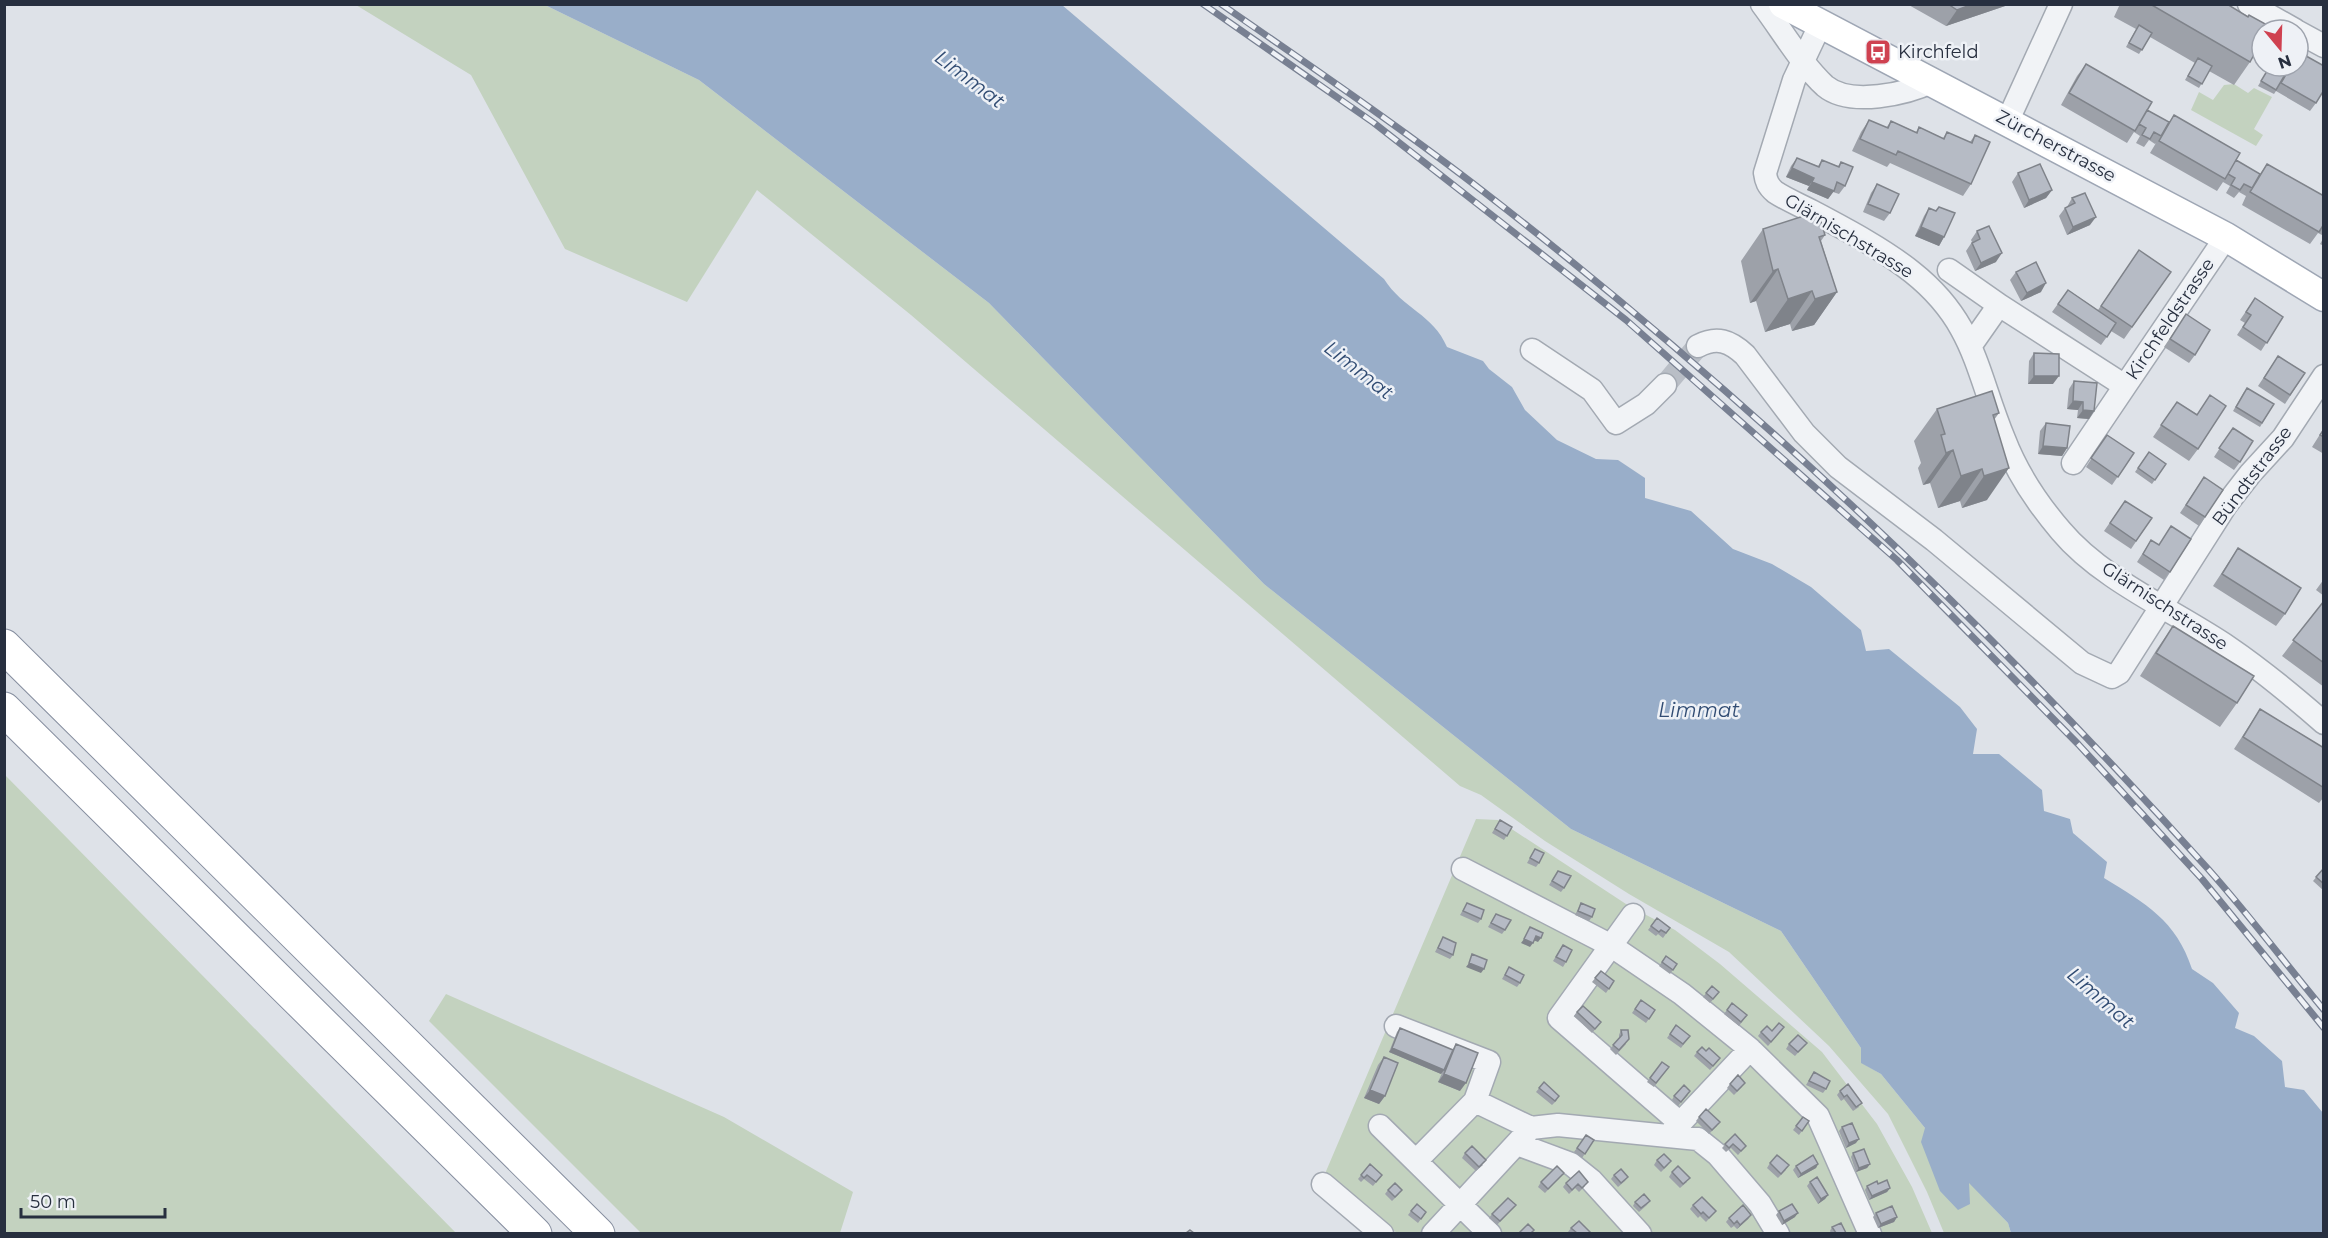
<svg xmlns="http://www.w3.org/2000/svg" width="2328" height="1238" viewBox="0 0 2328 1238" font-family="Montserrat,sans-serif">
  <rect width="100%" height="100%" fill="#dee2e8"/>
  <path fill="#c3d2bf" d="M356,5H545L699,80L989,303L1264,584L1571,829L1781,931L1861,1048L1862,1063L1881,1074L1969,1182L2008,1223L2011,1233H1944L1927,1192L1888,1114L1829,1046L1729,952L1629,894L1545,841L1481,795L1460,786L911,315L757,190L687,302L565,249L471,75Z
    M2234,84L2248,93L2254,88L2272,97L2254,129L2263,135L2256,146L2191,110L2199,92L2213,100L2224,85Z
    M5,775L456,1233H5Z
    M1476,819L1498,820L1629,906L1675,930L1720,964L1822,1052L1877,1124L1912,1187L1932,1233H1397L1324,1176Z
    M446,994L724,1117L853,1192L840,1233H641L429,1021Z"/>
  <path fill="#99aec9" d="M545,5H1062L1384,279C1403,309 1433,314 1447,347L1483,361L1489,369L1512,387L1525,410L1557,440L1596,459L1618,460L1645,478V498L1691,511L1733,549L1772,564L1811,587L1861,630L1866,651L1889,649L1960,707L1977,729L1973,754H1999L2042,790L2044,811L2070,819L2073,833L2107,862L2104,878C2146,904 2176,920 2192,969L2213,983L2239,1013L2235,1028L2254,1036L2282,1061L2285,1087L2304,1090L2323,1113V1233H2011L2008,1223L1969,1183L1970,1204L1958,1210L1940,1191L1921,1142L1925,1128L1881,1074L1861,1063V1048L1781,931L1571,829L1264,584L989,303L699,80Z"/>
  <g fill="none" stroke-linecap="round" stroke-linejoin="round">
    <path stroke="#b9bec6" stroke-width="22" stroke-dasharray="22 11" stroke-linecap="butt" d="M1665,385L1698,346"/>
    <g stroke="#a3a9b2" stroke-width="25">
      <path id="minor" d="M1762,4C1781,29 1802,65 1825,86C1850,107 1907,94 1933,81
        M2249,4L2295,30
        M1821,23L1794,80L1765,173C1766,181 1768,186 1775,192C1787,200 1802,206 1815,213C1847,230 1883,249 1912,272C1975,322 1976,371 2004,439C2017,473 2037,503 2061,531C2102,580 2175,611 2228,647C2262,670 2293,696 2324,723
        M2298,32L2324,46
        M2008,120L2061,4
        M1949,270L1999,305
        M1971,345L1999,305L2125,386L2226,237
        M1698,346C1717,336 1730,341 1745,355L1804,433L1838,467L1934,540L2082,663L2112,677L2119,673L2226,505L2250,474L2283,438L2324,376
        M1532,350L1592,390L1616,423L1646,404L1665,385
        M2073,463L2125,386
        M1463,869L1610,945L1682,994L1750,1049L1668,1136
        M1633,915L1559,1018L1680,1123
        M1396,1026L1489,1062L1475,1101L1531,1128
        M1750,1049L1818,1116L1870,1234
        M1380,1126L1490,1234
        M1517,1144L1571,1164L1591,1180L1640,1234
        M1416,1161L1475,1101
        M1323,1184L1382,1234
        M1433,1234L1531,1128L1558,1125L1698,1139L1718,1155L1760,1204L1778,1234"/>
    </g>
    <g stroke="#9ea6b4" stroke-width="31">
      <path id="major" d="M1783,4L2226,237L2324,297"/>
    </g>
    <g stroke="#868e9f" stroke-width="35">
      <path id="highway" d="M4,646L598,1234
        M4,709L535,1234"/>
    </g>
    <use href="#minor" stroke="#f1f3f6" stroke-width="22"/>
    <use href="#major" stroke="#fff" stroke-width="28"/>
    <use href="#highway" stroke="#fff" stroke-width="33"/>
    <g stroke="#788092" stroke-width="7">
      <path id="rail" d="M1203,4L1374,123L1626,320L1897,560L2078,744L2202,879L2324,1028
        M1221,4C1310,66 1399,126 1484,192C1746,395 1988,624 2209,870C2249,915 2285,963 2324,1010"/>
    </g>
    <use href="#rail" stroke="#eef1f6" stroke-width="4.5" stroke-dasharray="14" stroke-linecap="butt"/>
  </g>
  <path fill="#9da1a9" d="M1907,4H2011L1946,26Z
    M2120,4H2227L2250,62L2234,85L2209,71L2199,88L2185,80L2195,63L2150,37L2139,54L2126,47L2136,29L2114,17Z
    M2086,64L2147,110L2169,122L2174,115L2236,160L2260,174L2267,164L2324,196V236L2318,233L2310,244L2242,205L2246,196L2239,192L2234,198L2226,193L2230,186L2223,182L2217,191L2150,153L2156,143L2155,144L2149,140L2144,147L2136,143L2140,136L2134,132L2127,143L2061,105L2077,76Z
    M2270,66L2286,73L2290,66H2298L2316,103L2310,111L2276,91L2274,94L2258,86Z
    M1869,120L1886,128L1891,121L1916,132L1919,127L1943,138L1947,132L1970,142L1975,135L1971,184L1963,196L1890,163L1887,167L1852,151L1861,132Z
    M1797,158L1818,166L1822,160L1838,166L1841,162L1845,186L1839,194L1833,192L1828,199L1807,190L1809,186L1786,177L1791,166Z
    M2018,173L2052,190L2046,198L2024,208L2012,182Z
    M1877,184L1890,213L1884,221L1863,212L1871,193Z
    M2072,198L2090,225L2067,235L2059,216L2065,208L2067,207Z
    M1939,207L1944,237L1939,246L1915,236L1924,216L1929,208L1936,211Z
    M1814,216L1825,235L1821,241L1837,292L1814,325L1792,331L1790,324L1765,332L1756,301L1750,303L1741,261L1763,229Z
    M1977,231L1996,262L1975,271L1966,251L1972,242L1971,240Z
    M2324,237V246L2320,244Z
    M2139,250L2171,272L2124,339L2111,331L2101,345L2052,312L2068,290L2098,310Z
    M2016,272L2041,292L2021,301L2010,280Z
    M2255,298L2283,317L2261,351L2237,335L2245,323L2240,320Z
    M2180,323L2195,355L2189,363L2164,347Z
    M2034,353L2053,384H2028L2029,361Z
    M2278,356L2305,373L2285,404L2258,386Z
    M2074,381L2097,383L2089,419L2077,418L2078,410L2067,409L2069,389Z
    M2244,392L2274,404L2260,427L2233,411Z
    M2177,402L2197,414L2198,449L2189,461L2153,437Z
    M1937,409L1999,413L1994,420L1987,500L1962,508L1960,501L1938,508L1930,483L1923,485L1918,468L1921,463L1914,441Z
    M2046,423L2067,448L2062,456L2038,454L2040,431Z
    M2233,428L2240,462L2234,470L2214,457Z
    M2324,428V454L2312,447Z
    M2107,435L2134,453L2112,485L2086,467Z
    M2149,452L2166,464L2152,484L2135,472Z
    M2204,477L2223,490L2199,526L2180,513Z
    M2125,501L2152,518L2131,549L2104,531Z
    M2191,539L2164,580L2137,562L2151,540L2158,545Z
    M2238,548L2285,614L2276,626L2213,586Z
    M2324,579V596L2316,590Z
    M2324,601V687L2282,656Z
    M2173,626L2237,703L2220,727L2140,676L2157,649Z
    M2260,709L2324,748V797L2319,803L2234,749Z
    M1500,820L1512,827L1504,840L1492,833Z
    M1535,849L1539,863L1536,867L1527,863Z
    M2324,868V891L2313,881Z
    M1558,871L1564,888L1561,892L1549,885Z
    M1467,903L1481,919L1478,923L1460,915Z
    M1581,903L1592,917L1589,921L1575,915Z
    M1496,914L1505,930L1502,934L1488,927Z
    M1657,918L1670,928L1663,938L1658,934L1656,936L1648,930Z
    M1443,937L1453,955L1450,959L1435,952Z
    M1563,945L1566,962L1563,967L1553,961Z
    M1666,956L1677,964L1670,974L1659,966Z
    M1509,967L1520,983L1517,987L1502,979Z
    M1601,971L1614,981L1606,993L1592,982Z
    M1712,986L1716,996L1710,1003L1703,997Z
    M1641,1000L1655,1010L1646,1023L1632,1013Z
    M1732,1003L1747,1015L1739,1026L1724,1014Z
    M1577,1012L1598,1026L1592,1033L1574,1016Z
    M1676,1025L1690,1036L1681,1048L1667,1038Z
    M1400,1028L1452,1050L1456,1044L1460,1091L1438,1082L1442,1073L1441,1074L1389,1052L1397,1032Z
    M1621,1030L1626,1044L1616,1055L1610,1049L1619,1039V1035Z
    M1772,1031H1781L1768,1046L1758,1036L1761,1032Z
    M1807,1043L1795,1056L1786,1049L1789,1044Z
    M1706,1051L1720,1058L1710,1070L1694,1056L1697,1052Z
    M1384,1057L1385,1096L1379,1104L1364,1098L1378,1065Z
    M1662,1062L1669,1067L1654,1087L1647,1082Z
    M1814,1072L1826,1089L1823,1093L1806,1085Z
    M1544,1082L1557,1100L1552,1105L1536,1092Z
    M1730,1084L1742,1087L1734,1095L1727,1088Z
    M1848,1084L1859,1107L1853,1111L1844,1099L1841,1101L1837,1095L1840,1091Z
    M1688,1095L1678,1106L1672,1100L1674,1096Z
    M1699,1117L1717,1126L1709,1134L1696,1121Z
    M1803,1117L1809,1121L1799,1135L1793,1130Z
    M1842,1127L1856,1143L1846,1148L1839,1131Z
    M1735,1134L1746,1146L1738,1155L1731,1148L1726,1152L1722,1148Z
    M1586,1135L1594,1140L1582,1158L1574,1152Z
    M1465,1153L1483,1165L1476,1171L1462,1158Z
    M1853,1153L1870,1164L1867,1168L1856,1172L1851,1157Z
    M1657,1160L1668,1165L1661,1172L1654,1165Z
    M1770,1163L1786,1170L1778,1178L1767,1168Z
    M1370,1164L1382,1175L1373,1186L1364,1179L1361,1182L1358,1179Z
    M1818,1164L1816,1168L1798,1178L1793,1170L1796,1166Z
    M1672,1172L1687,1182L1680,1188L1669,1177Z
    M1564,1173L1545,1193L1538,1187L1541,1182Z
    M1614,1175L1628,1177L1625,1181L1618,1187L1611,1179Z
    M1810,1182L1828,1195L1825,1199L1818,1204L1807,1186Z
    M1566,1183L1585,1186L1579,1192L1575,1188L1569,1194L1563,1187Z
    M1878,1184L1890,1188L1887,1192L1869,1200L1865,1190L1867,1186Z
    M1388,1190L1399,1194L1392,1201L1385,1194Z
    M1650,1201L1647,1205L1639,1212L1633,1206L1635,1202Z
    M1516,1205L1497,1225L1489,1218L1492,1214Z
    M1693,1205L1716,1211L1706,1222L1700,1216L1698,1218L1690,1209Z
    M1411,1211L1426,1212L1418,1223L1408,1215Z
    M1779,1211L1795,1217L1782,1225L1776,1215Z
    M1876,1213L1897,1217L1894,1222L1878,1228L1873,1217Z
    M1751,1215L1748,1219L1737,1229L1734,1226L1731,1228L1726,1222L1729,1218Z
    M1832,1227L1846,1233H1831L1830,1231Z
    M1571,1228L1591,1233H1570L1568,1232Z"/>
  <path fill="#7f838a" d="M1973,4H2011L1946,26L1957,10Z
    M1792,168L1814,178L1809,186L1786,177Z
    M1812,182L1834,191L1828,199L1807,190Z
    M2052,190L2046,198L2024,208L2029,200Z
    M2096,217L2090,225L2067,235L2073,227Z
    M1921,227L1944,237L1939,246L1915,236Z
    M2002,253L1996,262L1975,271L1981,263Z
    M1778,269L1756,301L1750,303L1773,271Z
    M2046,283L2041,292L2021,301L2027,293Z
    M1812,291L1790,324L1765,332L1788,299Z
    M1837,292L1814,325L1792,331L1815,299Z
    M2034,376H2059L2053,384H2028Z
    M2073,401L2083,402L2078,410L2067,409Z
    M2083,410L2094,411L2089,419L2077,418Z
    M2043,446L2067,448L2062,456L2038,454Z
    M1953,450L1930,483L1923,485L1946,453Z
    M2009,468L1987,500L1962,508L1984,476Z
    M1982,469L1960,501L1938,508L1961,476Z
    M1536,936L1541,938L1538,942L1533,940Z
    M1524,939L1533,943L1530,947L1521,943Z
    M1469,963L1484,969L1481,973L1466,967Z
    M1392,1048L1444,1070L1441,1074L1389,1052Z
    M1444,1074L1466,1083L1460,1091L1438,1082Z
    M1370,1090L1385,1096L1379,1104L1364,1098Z
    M1859,1139L1856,1143L1846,1148L1849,1143Z
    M1818,1164L1816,1168L1798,1178L1801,1174Z
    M1870,1164L1867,1168L1856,1172L1859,1168Z
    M1890,1188L1887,1192L1869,1200L1872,1196Z
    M1828,1195L1825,1199L1818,1204L1821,1199Z
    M1798,1213L1795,1217L1782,1225L1784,1221Z
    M1751,1215L1748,1219L1737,1229L1740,1225Z
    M1897,1217L1894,1222L1878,1228L1881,1224Z"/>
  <path fill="#b6bbc5" stroke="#7f838a" stroke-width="1.5" d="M1948,4H1973L1957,10Z
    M2150,4H2227L2248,17L2249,15L2269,26L2267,30H2262V40L2250,62Z
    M2139,25L2152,33L2142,50L2129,43Z
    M2299,52L2324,66V90L2316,103L2281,83L2291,66H2298Z
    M2198,58L2212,66L2202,84L2188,76Z
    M2086,64L2152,102L2135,131L2069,93Z
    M2270,66H2274L2286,73L2276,90L2261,81Z
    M2147,110L2169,122L2161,136L2154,132L2150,139L2142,135L2146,128L2139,124Z
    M2174,115L2240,153L2225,179L2159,141Z
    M1869,120L1888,128L1891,121L1917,133L1919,127L1944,139L1947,132L1972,143L1975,135L1990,142L1971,184L1898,151L1896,155L1860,139Z
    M1797,158L1819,167L1822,160L1839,167L1841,162L1853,167L1845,186L1837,182L1834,191L1812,182L1814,178L1792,168Z
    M2236,160L2260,174L2252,188L2244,184L2240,190L2231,185L2235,178L2228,174Z
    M2040,164L2052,190L2029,200L2018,173Z
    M2267,164L2324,196V224L2319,232L2250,192Z
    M1877,184L1899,194L1890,213L1868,204Z
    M2085,193L2096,217L2073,227L2065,208L2075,203L2072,198Z
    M1939,207L1955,213L1944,237L1921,227L1929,208L1936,211Z
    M1813,213L1814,216L1819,215L1825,235L1819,237L1837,292L1815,299L1812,291L1788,299L1778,269L1773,271L1763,229Z
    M1989,226L2002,253L1981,263L1972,243L1980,239L1977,231Z
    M2139,250L2171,272L2132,327L2101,306Z
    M2036,262L2046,283L2027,293L2016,272Z
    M2068,290L2116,323L2107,337L2058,304Z
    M2255,298L2283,317L2267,343L2243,327L2251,315L2246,312Z
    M2186,314L2210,330L2195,355L2170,339Z
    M2034,353L2059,354V376H2034Z
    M2278,356L2305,373L2290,395L2264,378Z
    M2074,381L2097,383L2094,411L2083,410V402L2073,401Z
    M2247,388L2274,404L2262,423L2236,407Z
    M1992,391L1999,413L1993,415L2009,468L1984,476L1982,469L1961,476L1953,450L1946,453L1941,435L1945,434L1937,409Z
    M2210,395L2226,406L2198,449L2161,425L2177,402L2197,415Z
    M2046,423L2070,426L2067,448L2043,446Z
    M2233,428L2253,441L2240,462L2219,448Z
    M2324,429V437L2320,435Z
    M2107,435L2134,453L2118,477L2091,458Z
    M2149,452L2166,464L2155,480L2138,468Z
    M2204,477L2223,490L2205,517L2186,505Z
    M2125,501L2152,518L2136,541L2110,523Z
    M2171,526L2191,539L2170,572L2143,554L2151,540L2159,545Z
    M2238,548L2301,588L2285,614L2222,574Z
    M2324,601V663L2293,640Z
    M2173,626L2254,676L2237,703L2156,653Z
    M2260,709L2324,748V788L2243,737Z
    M1500,820L1512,827L1507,836L1495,829Z
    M1535,849L1544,853L1539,863L1530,858Z
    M2324,868V884L2316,877Z
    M1558,871L1571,876L1564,888L1552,881Z
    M1467,903L1484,910L1481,919L1463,911Z
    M1581,903L1595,909L1592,917L1578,911Z
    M1496,914L1511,920L1505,930L1491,923Z
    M1657,918L1670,928L1666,933L1661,930L1659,932L1651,926Z
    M1530,927L1543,933L1541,938L1536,936L1533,943L1524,939Z
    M1443,937L1456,943L1453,955L1438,948Z
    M1563,945L1572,950L1566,962L1556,957Z
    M1472,954L1487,960L1484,969L1469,963Z
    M1666,956L1677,964L1673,970L1662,962Z
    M1509,967L1524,975L1520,983L1505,975Z
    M1601,971L1614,981L1609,989L1595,978Z
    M1712,986L1719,992L1713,999L1706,993Z
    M1641,1000L1655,1010L1649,1019L1635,1009Z
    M1732,1003L1747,1015L1741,1022L1727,1010Z
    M1583,1006L1601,1022L1595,1029L1577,1012Z
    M1779,1023L1784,1027L1771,1042L1761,1032L1767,1026L1772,1031Z
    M1676,1025L1690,1036L1683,1044L1670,1034Z
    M1400,1028L1453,1050L1444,1070L1392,1048Z
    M1621,1030H1628L1629,1039L1619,1050L1613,1045L1622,1035Z
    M1798,1035L1807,1043L1798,1052L1789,1044Z
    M1456,1044L1478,1053L1466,1083L1444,1074Z
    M1702,1047L1706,1051L1709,1048L1720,1058L1713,1066L1697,1052Z
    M1384,1057L1398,1063L1385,1096L1370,1090Z
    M1662,1062L1669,1067L1656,1083L1650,1078Z
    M1814,1072L1830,1081L1826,1089L1809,1081Z
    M1738,1075L1745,1083L1737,1091L1730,1084Z
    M1544,1082L1559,1096L1555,1101L1539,1088Z
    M1848,1084L1862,1103L1856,1107L1847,1095L1844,1097L1840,1091Z
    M1684,1085L1690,1091L1681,1102L1674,1096Z
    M1706,1109L1720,1122L1712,1130L1699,1117Z
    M1803,1117L1809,1121L1802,1131L1796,1126Z
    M1852,1123L1859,1139L1849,1143L1842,1127Z
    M1735,1134L1746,1146L1741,1151L1733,1144L1729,1148L1725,1144Z
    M1586,1135L1594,1140L1585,1154L1577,1148Z
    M1472,1146L1486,1160L1479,1167L1465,1153Z
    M1864,1149L1870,1164L1859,1168L1853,1153Z
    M1664,1154L1671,1161L1664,1168L1657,1160Z
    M1777,1155L1789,1165L1781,1174L1770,1163Z
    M1813,1155L1818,1164L1801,1174L1796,1166Z
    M1370,1164L1382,1175L1376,1182L1367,1175L1364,1178L1361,1175Z
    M1557,1166L1564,1173L1548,1189L1541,1182Z
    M1678,1166L1690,1178L1683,1184L1672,1172Z
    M1621,1169L1628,1177L1621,1183L1614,1175Z
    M1579,1171L1588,1182L1582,1188L1578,1184L1572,1190L1566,1183Z
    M1817,1177L1828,1195L1821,1199L1810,1182Z
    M1887,1180L1890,1188L1872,1196L1867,1186L1877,1181L1878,1184Z
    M1395,1183L1402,1190L1395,1197L1388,1190Z
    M1644,1194L1650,1201L1641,1208L1635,1202Z
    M1702,1197L1716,1211L1709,1218L1703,1212L1701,1214L1693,1205Z
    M1508,1198L1516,1205L1500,1221L1492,1214Z
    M1417,1204L1426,1212L1421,1219L1411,1211Z
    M1792,1204L1798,1213L1784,1221L1779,1211Z
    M1743,1205L1751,1215L1740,1225L1737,1221L1734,1224L1729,1218Z
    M1892,1206L1897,1217L1881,1224L1876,1213Z
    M1579,1221L1591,1233H1577L1571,1228Z
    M1841,1223L1846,1233H1836L1832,1227Z
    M1528,1224L1534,1230L1531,1233H1519Z
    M1190,1230L1194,1233H1186Z"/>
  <defs>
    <g id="bus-square" transform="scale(1.35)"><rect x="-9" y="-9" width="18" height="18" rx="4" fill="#cf4150" stroke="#eef1f6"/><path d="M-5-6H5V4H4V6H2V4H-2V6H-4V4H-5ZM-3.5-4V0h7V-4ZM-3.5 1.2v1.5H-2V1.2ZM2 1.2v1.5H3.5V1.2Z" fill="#fff"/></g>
  </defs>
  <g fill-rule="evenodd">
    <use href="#bus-square" x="1878" y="52"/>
  </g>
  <g text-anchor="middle" stroke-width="5" stroke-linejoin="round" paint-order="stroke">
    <g font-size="18" fill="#272f3f" stroke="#eef1f6" text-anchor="start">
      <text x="1898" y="58">Kirchfeld</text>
    </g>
    <g font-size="18" fill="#272f3f" stroke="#eef1f6">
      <text transform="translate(2056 146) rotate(28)" y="6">Zürcherstrasse</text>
      <text transform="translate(1849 236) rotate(31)" y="6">Glärnischstrasse</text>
      <text transform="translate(2170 319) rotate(-56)" y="6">Kirchfeldstrasse</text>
      <text transform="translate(2252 476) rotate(-53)" y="6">Bündtstrasse</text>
      <text transform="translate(2165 606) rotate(33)" y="6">Glärnischstrasse</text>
    </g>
    <g font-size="20" font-style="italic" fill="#314c73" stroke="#eef1f6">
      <text transform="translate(970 79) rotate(37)" y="7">Limmat</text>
      <text transform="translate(1359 370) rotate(38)" y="7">Limmat</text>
      <text x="1699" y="717">Limmat</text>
      <text transform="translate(2101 998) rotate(41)" y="7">Limmat</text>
    </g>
  </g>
  <rect width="2328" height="1238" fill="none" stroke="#272f3f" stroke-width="12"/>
  <g transform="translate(2280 48) rotate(161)"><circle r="28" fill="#eef1f6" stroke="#9ea3ad" stroke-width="1.5"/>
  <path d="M0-4.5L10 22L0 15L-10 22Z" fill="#cf4150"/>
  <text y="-9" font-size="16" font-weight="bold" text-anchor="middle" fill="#272f3f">N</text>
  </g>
  <path d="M21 1208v9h144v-9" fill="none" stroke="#272f3f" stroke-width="3"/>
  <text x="30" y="1208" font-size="18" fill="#272f3f" stroke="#eef1f6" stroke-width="4.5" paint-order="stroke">50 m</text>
</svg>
